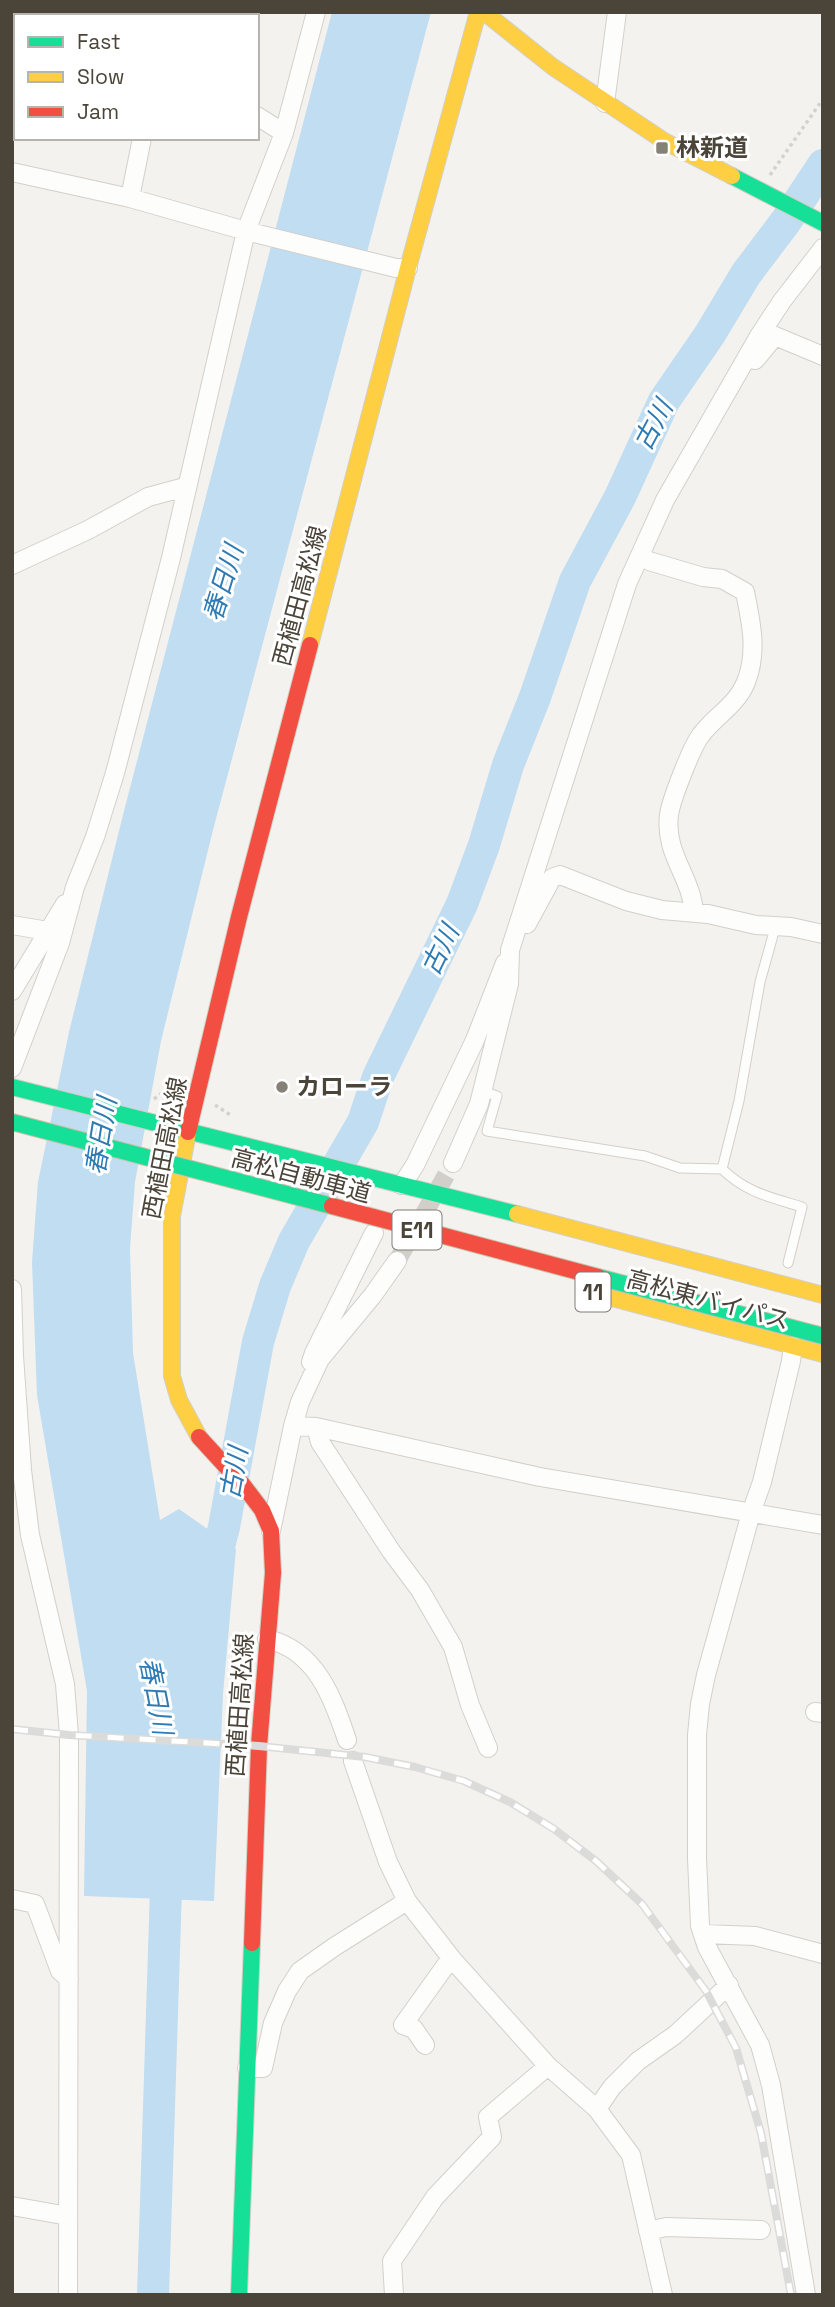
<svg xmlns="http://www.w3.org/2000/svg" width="835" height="2307" viewBox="0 0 835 2307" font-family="'Space Grotesk','Noto Sans JP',sans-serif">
  <rect width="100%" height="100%" fill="#f4f2ee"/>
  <path fill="#c0ddf1" d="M332,12H431L213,830L161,1041L135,1182L130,1248L133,1353L160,1520L179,1509L236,1549L223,1694L214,1901L84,1896L87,1691L37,1395L32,1262L38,1182L69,1032L124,811Z"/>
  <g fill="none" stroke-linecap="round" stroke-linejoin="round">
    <path stroke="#c0ddf1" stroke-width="32" d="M210,1581L224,1527L258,1342L275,1286L294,1241L363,1122L378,1077L462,904L484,845L508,765L535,697L575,581L620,497L664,401L710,334L746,274L786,221L823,165
      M153,2295L167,1857"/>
    <path stroke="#d2cfca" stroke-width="18" stroke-dasharray="18 9" stroke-linecap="butt" d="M397,1261L453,1163"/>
    <g stroke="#d2d0cb" stroke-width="11">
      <path id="lane" d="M482,1091L497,1096L487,1131L645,1156L680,1168L722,1169C747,1193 770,1197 802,1207L788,1263
        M722,1169L739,1101L760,982L775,928"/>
    </g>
    <g stroke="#d2d0cb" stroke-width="20">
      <path id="street" d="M605,103L617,12
        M257,116L284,133
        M12,172L130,198L246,231L396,268H408
        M130,198L142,138
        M755,360L775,336L823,356
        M649,561L703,577L722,579L745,592C751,622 758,652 746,682C737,705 715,716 701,735C692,746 671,800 669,815C664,854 692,877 694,913
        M12,565L88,530L148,497L185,487
        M527,924L552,878L560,875L626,901L662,910L708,914L756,925L791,927L823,934
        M12,925L48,931
        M12,991L65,904
        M12,1068L60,943L75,887L95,837L115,773L171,558L246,231L284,133L316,12
        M453,1163L479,1104L509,984L510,950L627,584L665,500L759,336L782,301L823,248
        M402,1185L415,1165L475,1040L505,963
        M12,1289L14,1356L22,1470L30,1535L65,1684L69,1735L68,2295
        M793,1346L791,1361L762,1482L751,1513L706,1675L700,1704L697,1735V1858L700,1926L707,1947L760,2045L771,2085L806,2295
        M311,1362L314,1353L374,1233
        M293,1426L316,1427L540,1477L823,1525
        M316,1427L320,1442L391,1551L420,1590L453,1647L470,1705L488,1748
        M271,1531L293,1426L300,1402L320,1359L373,1295L397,1261
        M267,1639C316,1650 333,1698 347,1740
        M815,1712L823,1713
        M12,1899L35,1904L60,1971L69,1979
        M407,1901L452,1959L548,2066L597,2109
        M703,1934L755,1936L823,1954
        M425,2045L414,2029L403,2025L451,1958
        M247,2068H263L273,2023L287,1991L300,1971L334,1947L407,1901L388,1862L353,1761
        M12,2206L68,2216
        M648,2231L666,2227L761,2230
        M394,2295L392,2261L435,2197L492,2137L488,2117L548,2066
        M663,2295L631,2155L597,2109L612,2087L638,2061L675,2035L729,1985"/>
    </g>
    <g stroke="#d3cfc5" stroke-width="18">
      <path id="fast" d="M732,176L823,223
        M12,1087L517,1214
        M239,2295L252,1943"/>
    </g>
    <g stroke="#d3cfc5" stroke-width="18">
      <path id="slow" d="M484,12L553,67L664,141L732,176
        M310,645L408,268L478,12
        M188,1132L172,1216V1376L179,1400L199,1437
        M517,1214L823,1295
        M586,1291L823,1354"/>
    </g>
    <g stroke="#d3cfc5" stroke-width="18">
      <path id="jam" d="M188,1132L239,917L310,645
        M199,1437L243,1485L262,1510L271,1531L273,1573L259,1746L252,1943"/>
    </g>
    <path stroke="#d3d2cc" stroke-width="3.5" stroke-dasharray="3.5 3.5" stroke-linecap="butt" d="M770,175L823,99
      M154,1099L166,1090L178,1094
      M215,1105L232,1116"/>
    <use href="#lane" stroke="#fdfdfc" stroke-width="9"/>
    <use href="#street" stroke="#fdfdfc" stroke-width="18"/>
    <use href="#fast" stroke="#16e098" stroke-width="16"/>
    <use href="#slow" stroke="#ffcf43" stroke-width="16"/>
    <use href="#jam" stroke="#f24e42" stroke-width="16"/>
    <g stroke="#dbdbda" stroke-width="8">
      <path id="rail" d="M12,1729L69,1735L259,1746L365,1757L415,1767L464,1781L510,1802L554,1829L596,1861L642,1904L706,1991L736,2048L761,2133L791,2295"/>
    </g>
    <use href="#rail" stroke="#fff" stroke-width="5" stroke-dasharray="16" stroke-linecap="butt"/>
    <g stroke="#ccbfa9" stroke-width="18" stroke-linecap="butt">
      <path id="fast-bridge" d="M12,1122L332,1206
        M598,1277L823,1336"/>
    </g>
    <g stroke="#ccbfa9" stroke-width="18" stroke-linecap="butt">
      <path id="jam-bridge" d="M332,1206L598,1277"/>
    </g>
    <use href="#fast-bridge" stroke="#16e098" stroke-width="16"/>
    <use href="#jam-bridge" stroke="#f24e42" stroke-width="16"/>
  </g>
  <g fill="#868178" stroke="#fff" stroke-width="2.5">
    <rect x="655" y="141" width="14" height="14" rx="3.5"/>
    <circle cx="282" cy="1087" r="7"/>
  </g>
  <g text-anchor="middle" stroke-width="6" stroke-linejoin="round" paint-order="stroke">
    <g fill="#fff" stroke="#817c74" stroke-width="2">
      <rect x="392.5" y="1210.5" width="49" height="39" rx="5"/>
      <rect x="575.5" y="1272.5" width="35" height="39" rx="5"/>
    </g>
    <g font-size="23" font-weight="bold" fill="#4b4439">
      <text x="417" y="1238">E11</text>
      <text x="593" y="1300">11</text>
    </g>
    <g font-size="24" font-weight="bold" fill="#4b4439" stroke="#fff" text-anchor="start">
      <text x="676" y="156">林新道</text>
      <text x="296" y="1095">カローラ</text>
    </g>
    <g font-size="24" fill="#4b4439" stroke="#fff">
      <text transform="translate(300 596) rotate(-75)" y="8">西植田高松線</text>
      <text transform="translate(165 1148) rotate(-79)" y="8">西植田高松線</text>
      <text transform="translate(301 1176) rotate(15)" y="8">高松自動車道</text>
      <text transform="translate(708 1300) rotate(15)" y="8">高松東バイパス</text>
      <text transform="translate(240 1705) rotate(-86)" y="8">西植田高松線</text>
    </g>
    <g font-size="26" font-style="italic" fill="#2e7ab2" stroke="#fff">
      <text transform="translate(653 425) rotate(-62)" y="9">古川</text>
      <text transform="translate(223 583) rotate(-73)" y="9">春日川</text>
      <text transform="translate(440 950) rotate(-64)" y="9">古川</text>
      <text transform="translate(101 1136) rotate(-81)" y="9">春日川</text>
      <text transform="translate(234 1473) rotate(-80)" y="9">古川</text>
      <text transform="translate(156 1696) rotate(79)" y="9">春日川</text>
    </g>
  </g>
  <rect width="835" height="2307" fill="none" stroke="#4b4439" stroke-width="28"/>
  <rect x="14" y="14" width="245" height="126" fill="#ffffff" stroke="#b7b4b0" stroke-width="2"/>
  <rect x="28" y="37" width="35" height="10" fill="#16e098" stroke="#b7b4b0" stroke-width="2"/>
  <text x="77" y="49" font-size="21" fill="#4b4439">Fast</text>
  <rect x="28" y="72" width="35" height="10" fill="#ffcf43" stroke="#b7b4b0" stroke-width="2"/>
  <text x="77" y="84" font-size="21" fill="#4b4439">Slow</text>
  <rect x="28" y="107" width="35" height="10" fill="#f24e42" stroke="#b7b4b0" stroke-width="2"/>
  <text x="77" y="119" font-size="21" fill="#4b4439">Jam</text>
</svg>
